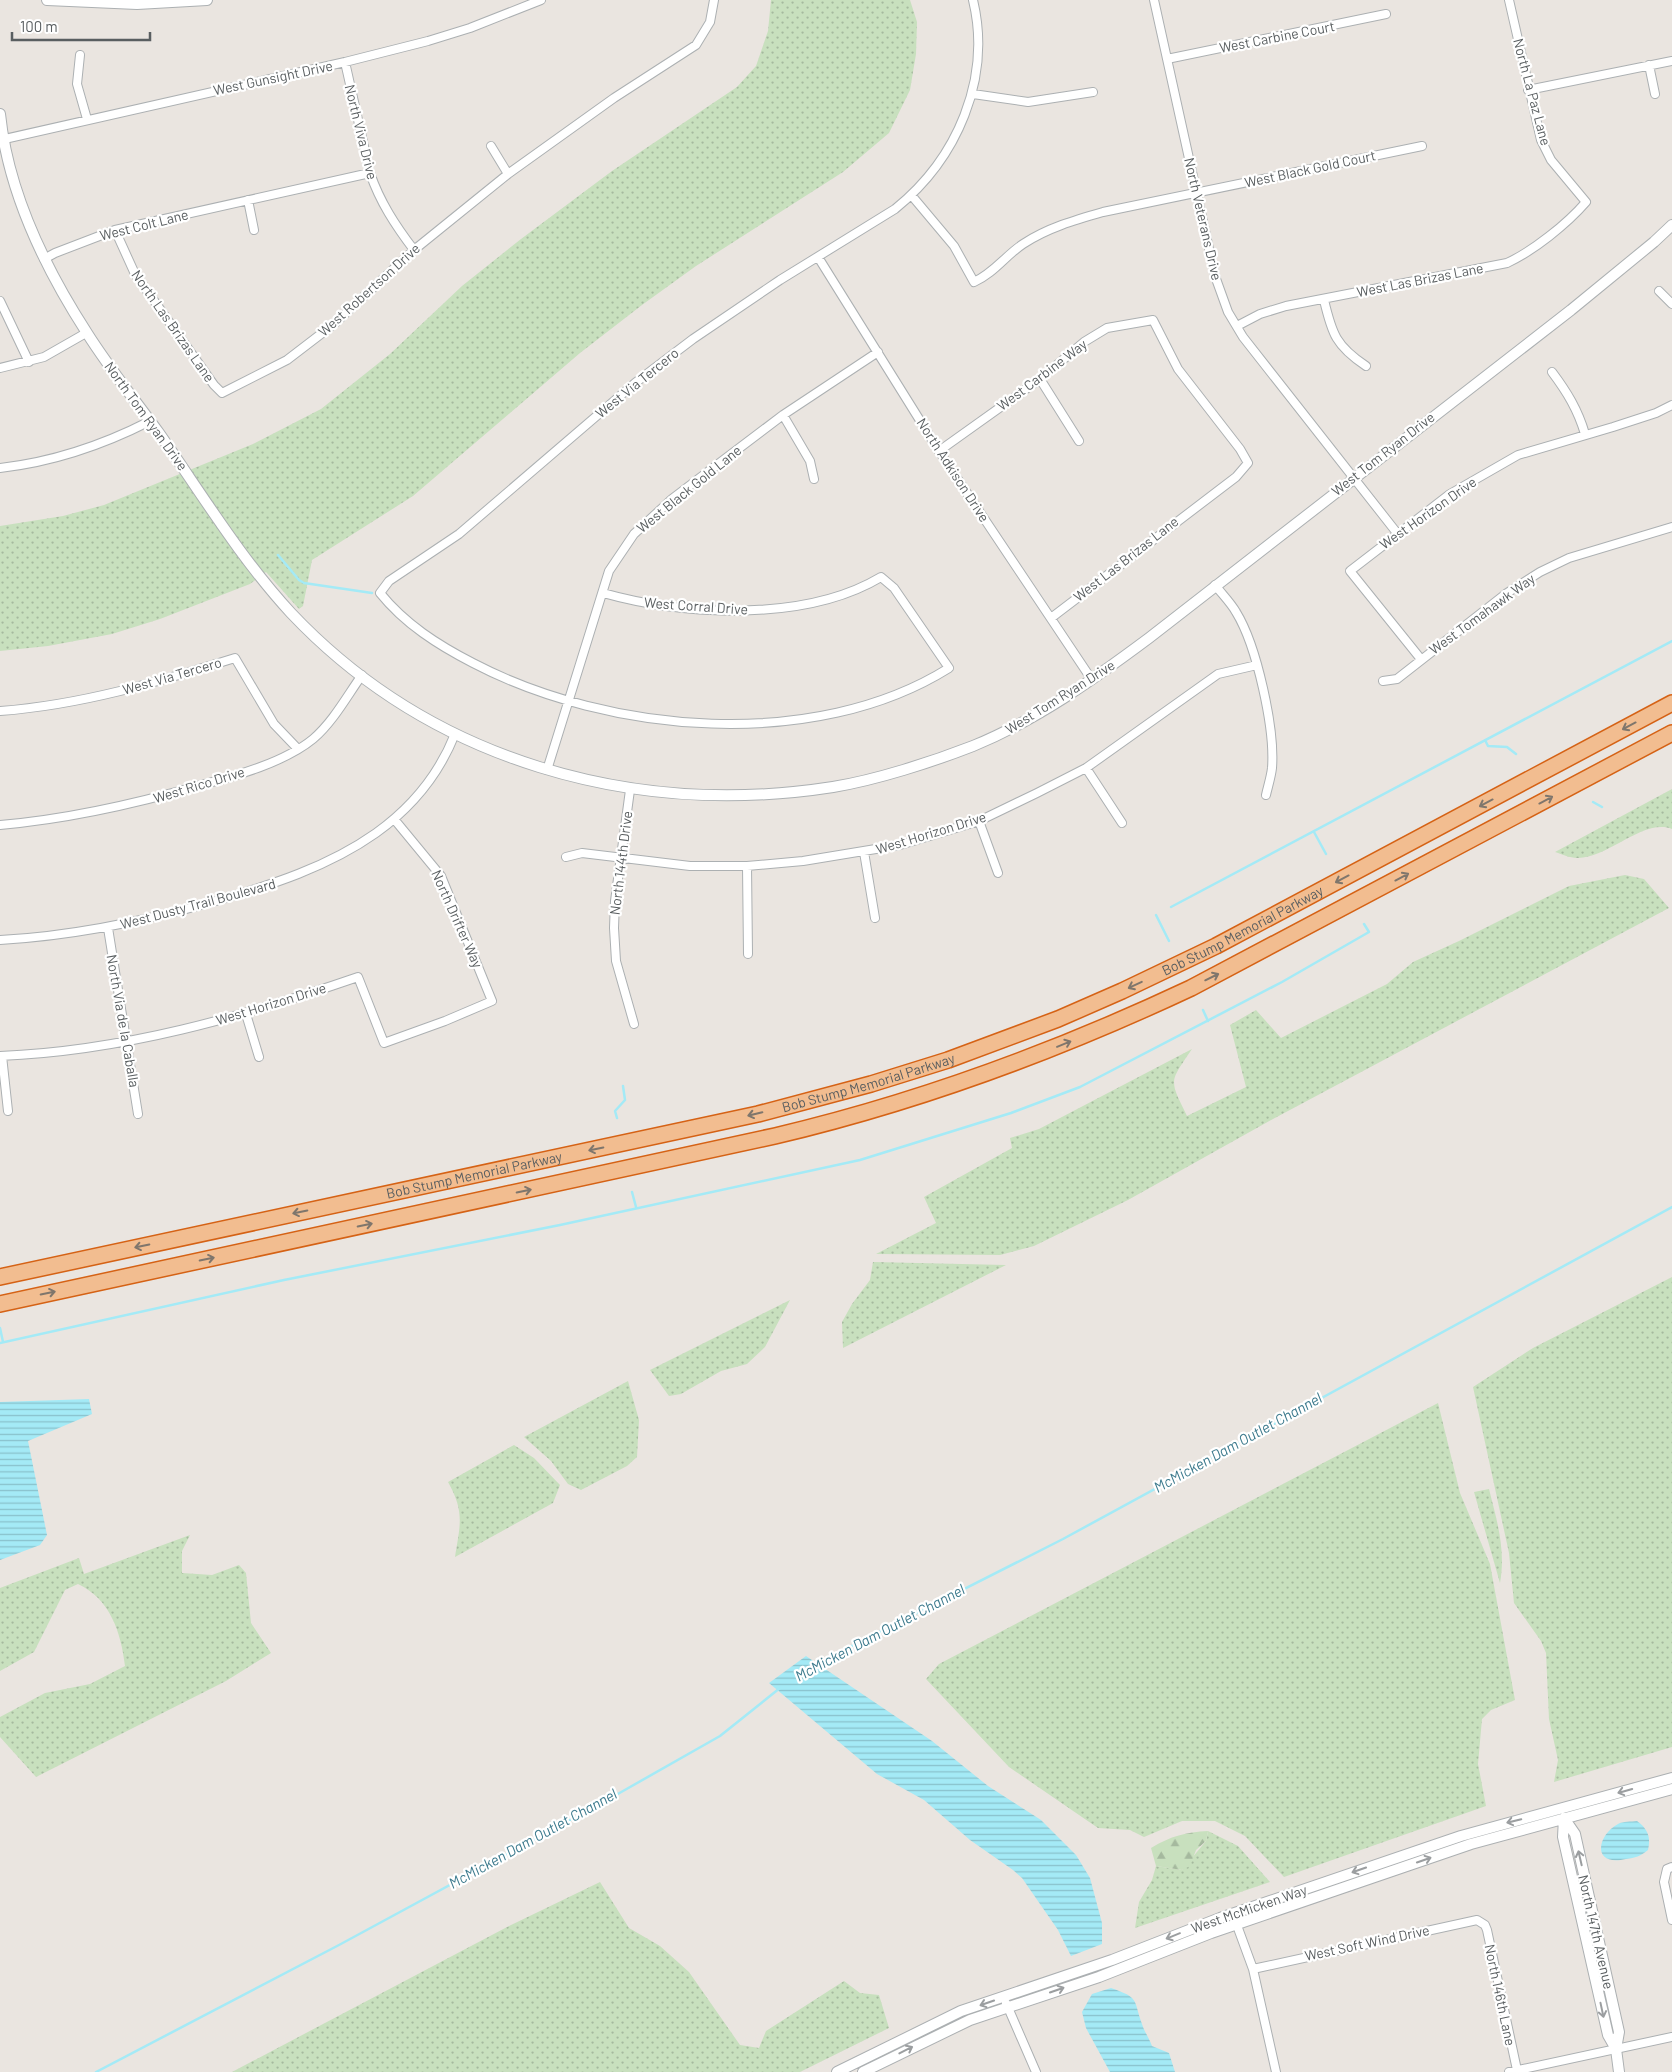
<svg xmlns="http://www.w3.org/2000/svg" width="1672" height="2072" viewBox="0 0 1672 2072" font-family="Barlow,sans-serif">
  <defs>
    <pattern id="grass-dots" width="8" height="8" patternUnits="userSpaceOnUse" patternTransform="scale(1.25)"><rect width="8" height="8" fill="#c8e0be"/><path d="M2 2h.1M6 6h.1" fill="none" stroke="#a5b99e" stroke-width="1.8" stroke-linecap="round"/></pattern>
    <pattern id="forest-firs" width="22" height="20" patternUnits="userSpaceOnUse" patternTransform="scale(1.25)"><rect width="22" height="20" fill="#c8e0be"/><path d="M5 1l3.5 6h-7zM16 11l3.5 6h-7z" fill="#a5b99e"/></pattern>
    <pattern id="water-rules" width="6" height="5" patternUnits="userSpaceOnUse" patternTransform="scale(1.25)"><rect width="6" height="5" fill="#a4eaf6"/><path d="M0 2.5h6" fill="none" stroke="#89c1cb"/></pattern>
  </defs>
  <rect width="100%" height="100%" fill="#eae5e0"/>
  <path fill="url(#grass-dots)" d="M771,0H910L917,22L916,54L910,90L889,133L843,172L696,266L642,305L580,353L413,496L312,560L303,606L299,609L266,572L250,584L160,619L112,634L48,646L0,651V526L63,516L104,505L253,444L321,409L390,354L462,286L521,239L612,171L737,87L756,66L768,31Z
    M1672,789V829C1643,818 1608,859 1577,858C1570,858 1561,854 1555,852Z
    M1625,875L1644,879L1669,908L1273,1119L1128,1200L1034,1246L1000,1255L876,1254L936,1223L924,1197L1012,1148L1010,1138L1039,1129L1192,1049C1169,1083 1169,1079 1187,1116L1246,1087L1230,1025L1256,1010L1281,1038L1387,984L1413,962L1459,941L1569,886Z
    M873,1262L1006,1265L843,1348L842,1322L852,1304L870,1280Z
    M1672,1277V1747L1554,1782L1558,1760L1549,1719L1546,1653L1541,1641L1514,1603L1509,1553L1473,1387L1533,1348Z
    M790,1300L765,1347L747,1364L721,1371L681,1394L669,1396L650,1370Z
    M628,1381L639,1420L637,1457L627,1466L581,1490L568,1484L551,1461L524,1437Z
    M1438,1403L1460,1493L1490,1564L1515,1700L1491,1710L1482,1719L1478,1764L1486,1806L1284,1877L1245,1836L1215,1821H1182L1144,1837L1130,1830L1098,1828L1009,1767L926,1679L939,1664Z
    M514,1445L534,1458L560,1485L553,1503L455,1557C460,1525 465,1512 448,1482Z
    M1489,1489C1497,1521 1506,1550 1500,1583L1474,1492Z
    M190,1535L182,1551V1573L212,1575L239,1565L246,1573L251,1623L271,1653L226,1681L36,1777L0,1737V1717L45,1693L90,1684L125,1666C121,1632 110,1599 78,1584L65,1590L34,1652L0,1671V1588L79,1558L84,1574Z
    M1208,1831L1238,1846L1270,1882L1135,1928L1139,1902L1152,1880L1156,1866L1182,1870L1206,1841Z
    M600,1882L629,1928L660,1946L689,1972L740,2045L759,2048L766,2031L844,1981L860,1993L879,1995L889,2028L800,2072H232L509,1926Z"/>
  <path fill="url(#forest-firs)" d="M1208,1831L1206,1841L1196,1850L1190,1866L1182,1870L1156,1866L1151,1848C1171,1836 1186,1832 1208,1831Z"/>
  <path fill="url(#water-rules)" d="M89,1399L92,1414L28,1441L47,1535L40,1545L0,1560V1402Z
    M806,1656L932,1741L988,1786L1041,1820L1076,1855L1090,1878L1102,1923V1944L1071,1956L1058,1930L1022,1878L1013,1870L970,1840L924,1800L877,1774L769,1683Z
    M1637,1821C1648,1829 1651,1837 1648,1850C1641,1856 1635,1858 1626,1859C1590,1867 1598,1834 1618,1824C1623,1821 1631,1822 1637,1821Z
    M1111,1988C1140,1998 1133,1999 1142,2024C1144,2031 1149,2038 1152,2046L1169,2053L1175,2072H1110L1086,2028L1082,2012L1092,1994Z"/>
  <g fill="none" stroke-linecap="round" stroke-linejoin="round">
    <path stroke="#a4eaf6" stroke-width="2.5" d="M278,555L299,580L304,583L372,593
      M1485,740L1488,746L1507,747L1516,754
      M1593,802L1602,807
      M1314,832L1326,854
      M1171,907L1672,641
      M1156,915L1169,941
      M1203,1010L1208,1021
      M617,1118L615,1111L625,1100L623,1086
      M632,1192L636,1207
      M0,1328L3,1342
      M0,1343L284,1280L560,1225L860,1160L1011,1113L1080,1087L1282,982L1369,932L1364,924
      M816,1664L1063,1539L1672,1207
      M96,2072L339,1945L616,1795L720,1736L780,1688"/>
    <g stroke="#acb0b2" stroke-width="10">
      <path id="minor" d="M1154,0L1215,276L1228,312L1243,337L1397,533
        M80,55L77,84L87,119
        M1167,59L1386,14
        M345,62L370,173C380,202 395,225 414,250
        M1649,65L1655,94
        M1528,90L1672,61
        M973,94L1028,102L1093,92
        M0,140L345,62L428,41L470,28L541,0
        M491,146L508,174
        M912,196L954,246L974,282C994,273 1005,256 1023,244C1047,228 1075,220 1103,212L1422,146
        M248,200L254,230
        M115,230L135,274L214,385L222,393L287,360L334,324L414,250L508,174L614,98L696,45L710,22L714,0
        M818,257L939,451L1092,680
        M44,259L55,253L115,230L370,173
        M1659,291L1672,304
        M1324,300C1332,334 1336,346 1366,366
        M0,301L29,362
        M1237,326L1260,314L1286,306L1507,263C1533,251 1567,224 1586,202L1551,160L1541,140L1509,0
        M0,368L44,357L86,333
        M1552,372C1567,392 1578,410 1585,434
        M1040,379L1079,441
        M783,415L810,461L814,479
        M939,451L1040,379L1084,342L1107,328L1153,320L1178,369L1240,449L1248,463L1236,477L1051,618
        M0,468C53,462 103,445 150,421
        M1215,585C1222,594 1231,603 1236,612C1257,646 1275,729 1272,768C1271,777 1268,786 1266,795
        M603,593C685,616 806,622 881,577L894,588L949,668C815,752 609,734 473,663C438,645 405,624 380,593L389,581L459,534L635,383L693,339L780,280L895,209C957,159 992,79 973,0
        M1420,658L1350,571L1450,494L1518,455L1613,427L1656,413L1672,405
        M1383,681L1397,679L1507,593L1540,572L1569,558L1672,527
        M0,711C81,705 158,682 235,658L274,724L297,748
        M1086,768L1122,823
        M547,770L609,571L634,534L672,499L783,415L878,352
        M630,790L615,901L614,928L616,961L634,1024
        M979,821L998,873
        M0,825C69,819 135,804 201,785C236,776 285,762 313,739C333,722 347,696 362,675
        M864,852L875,918
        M566,857L582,853L690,866H747L803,861L900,845L979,821L1037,793L1086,768L1218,674L1257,665
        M747,866L748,954
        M108,928L138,1114
        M0,940C74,936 145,921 216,901C271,885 328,867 376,833C411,808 439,774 455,734
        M246,1014L259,1057
        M0,1056C123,1051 242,1017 358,977L384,1043L445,1021L492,1001L441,876L394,819
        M2,1056L8,1111
        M1672,1867L1667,1869L1664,1882L1672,1920
        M1235,1920L1253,1969L1276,2072
        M1253,1969L1477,1920L1485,1925L1487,1930L1517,2070
        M1006,2003L1036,2072
        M1509,2072L1672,2037"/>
    </g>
    <g stroke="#acb0b2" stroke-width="12">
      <path id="tertiary" d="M47,0L137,4L207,0
        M0,114C8,192 45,268 87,333C109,368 135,400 159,433C201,493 241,559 291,613C431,761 633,818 833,787C876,780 932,762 973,746C1037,720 1094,679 1149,638L1571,310L1654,242L1672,225
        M1564,1818L1563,1837L1608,2035L1616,2049L1619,2072
        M1564,1818L1575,1834L1619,2032L1616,2049
        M837,2072L961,2011L1112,1960L1220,1918L1461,1836L1672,1778
        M863,2072L970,2020L1099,1977L1211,1933L1471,1844L1672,1789"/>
    </g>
    <g stroke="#d56215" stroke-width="18">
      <g id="motorway">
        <path id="s1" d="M0,1277L758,1114L871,1084L948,1060L1058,1019L1122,991L1216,946L1672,703"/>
        <path d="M0,1304L775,1136C919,1102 1057,1051 1191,988L1672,733"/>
      </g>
    </g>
    <use href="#minor" stroke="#fff" stroke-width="8"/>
    <use href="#tertiary" stroke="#fff" stroke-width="10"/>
    <use href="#motorway" stroke="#f2bd90" stroke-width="15"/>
  </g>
  <defs><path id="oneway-shaft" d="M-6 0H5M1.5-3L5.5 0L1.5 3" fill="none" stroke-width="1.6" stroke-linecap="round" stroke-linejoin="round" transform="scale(1.25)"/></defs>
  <g stroke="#7f766c">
    <use href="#oneway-shaft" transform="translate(1629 726) rotate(152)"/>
    <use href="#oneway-shaft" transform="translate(1546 800) rotate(-28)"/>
    <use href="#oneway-shaft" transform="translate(1486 803) rotate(152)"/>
    <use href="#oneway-shaft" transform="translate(1402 877) rotate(-28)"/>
    <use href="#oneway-shaft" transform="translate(1342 879) rotate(152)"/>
    <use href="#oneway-shaft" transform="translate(1212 977) rotate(-26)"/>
    <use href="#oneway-shaft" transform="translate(1135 985) rotate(155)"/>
    <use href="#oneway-shaft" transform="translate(1064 1044) rotate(-22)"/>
    <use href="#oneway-shaft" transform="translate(755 1114) rotate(167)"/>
    <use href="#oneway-shaft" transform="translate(596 1149) rotate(168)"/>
    <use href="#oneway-shaft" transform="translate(524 1191) rotate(-12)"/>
    <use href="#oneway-shaft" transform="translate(300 1212) rotate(168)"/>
    <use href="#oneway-shaft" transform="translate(365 1225) rotate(-12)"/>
    <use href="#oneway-shaft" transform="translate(142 1246) rotate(168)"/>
    <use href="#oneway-shaft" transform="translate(207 1259) rotate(-12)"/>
    <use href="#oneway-shaft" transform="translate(48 1293) rotate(-12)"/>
  </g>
  <g stroke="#9b9ea0">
    <use href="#oneway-shaft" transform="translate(1625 1791) rotate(164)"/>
    <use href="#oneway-shaft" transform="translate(1514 1821) rotate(166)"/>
    <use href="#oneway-shaft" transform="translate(1580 1858) rotate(-103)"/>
    <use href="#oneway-shaft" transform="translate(1424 1860) rotate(-19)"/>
    <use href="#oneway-shaft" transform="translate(1359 1870) rotate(161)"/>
    <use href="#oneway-shaft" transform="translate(1173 1936) rotate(158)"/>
    <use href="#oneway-shaft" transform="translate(1057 1990) rotate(-19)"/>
    <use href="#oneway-shaft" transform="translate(987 2003) rotate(161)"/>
    <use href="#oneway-shaft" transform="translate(1602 2010) rotate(78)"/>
    <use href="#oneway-shaft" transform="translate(906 2050) rotate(-27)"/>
  </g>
  <g text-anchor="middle" stroke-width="4.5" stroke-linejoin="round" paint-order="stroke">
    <g font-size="14" fill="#595e60" stroke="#fff">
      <text transform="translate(1277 37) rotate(-11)" y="5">West Carbine Court</text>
      <text transform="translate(273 78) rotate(-12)" y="5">West Gunsight Drive</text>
      <text transform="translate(1532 92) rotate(75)" y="5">North La Paz Lane</text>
      <text transform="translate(361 132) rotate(76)" y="5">North Viva Drive</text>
      <text transform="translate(1310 169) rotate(-12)" y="5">West Black Gold Court</text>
      <text transform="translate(1203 219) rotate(77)" y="5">North Veterans Drive</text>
      <text transform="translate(144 225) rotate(-14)" y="5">West Colt Lane</text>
      <text transform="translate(1420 280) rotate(-11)" y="5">West Las Brizas Lane</text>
      <text transform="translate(369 290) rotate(-42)" y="5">West Robertson Drive</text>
      <text transform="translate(173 326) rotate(55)" y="5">North Las Brizas Lane</text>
      <text transform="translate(1042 375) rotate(-37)" y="5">West Carbine Way</text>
      <text transform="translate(637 383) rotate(-39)" y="5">West Via Tercero</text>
      <text transform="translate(146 416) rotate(54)" y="5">North Tom Ryan Drive</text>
      <text transform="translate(1383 454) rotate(-38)" y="5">West Tom Ryan Drive</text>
      <text transform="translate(953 470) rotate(57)" y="5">North Adkison Drive</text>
      <text transform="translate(689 489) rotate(-39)" y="5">West Black Gold Lane</text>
      <text transform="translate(1428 513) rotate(-35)" y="5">West Horizon Drive</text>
      <text transform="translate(1126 559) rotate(-38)" y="5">West Las Brizas Lane</text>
      <text transform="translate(696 606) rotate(4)" y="5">West Corral Drive</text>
      <text transform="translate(1482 614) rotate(-36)" y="5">West Tomahawk Way</text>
      <text transform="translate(172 676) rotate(-16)" y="5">West Via Tercero</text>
      <text transform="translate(1060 697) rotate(-32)" y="5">West Tom Ryan Drive</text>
      <text transform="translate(199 785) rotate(-17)" y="5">West Rico Drive</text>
      <text transform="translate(931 833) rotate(-17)" y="5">West Horizon Drive</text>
      <text transform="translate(621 863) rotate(-83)" y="5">North 144th Drive</text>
      <text transform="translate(198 904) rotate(-15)" y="5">West Dusty Trail Boulevard</text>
      <text transform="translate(457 919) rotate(66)" y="5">North Drifter Way</text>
      <text dy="5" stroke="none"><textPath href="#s1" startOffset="1295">Bob Stump Memorial Parkway</textPath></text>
      <text transform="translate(271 1004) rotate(-17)" y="5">West Horizon Drive</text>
      <text transform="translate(123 1021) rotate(80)" y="5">North Via de la Caballa</text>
      <text dy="5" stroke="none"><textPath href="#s1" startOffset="890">Bob Stump Memorial Parkway</textPath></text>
      <text dy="5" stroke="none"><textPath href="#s1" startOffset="485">Bob Stump Memorial Parkway</textPath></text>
      <text transform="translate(1249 1909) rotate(-19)" y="5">West McMicken Way</text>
      <text transform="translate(1596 1932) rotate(77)" y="5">North 147th Avenue</text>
      <text transform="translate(1367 1943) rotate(-12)" y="5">West Soft Wind Drive</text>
      <text transform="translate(1500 1995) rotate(78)" y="5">North 146th Lane</text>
    </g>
    <g font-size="15" font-style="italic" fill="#3c7a8d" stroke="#fff">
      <text transform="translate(1238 1443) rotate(-29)" y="5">McMicken Dam Outlet Channel</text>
      <text transform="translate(880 1633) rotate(-28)" y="5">McMicken Dam Outlet Channel</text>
      <text transform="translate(533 1839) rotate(-29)" y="5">McMicken Dam Outlet Channel</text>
    </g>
  </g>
  <path d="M12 32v8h138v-8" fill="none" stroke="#595e60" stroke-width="2.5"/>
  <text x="20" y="32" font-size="15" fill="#595e60" stroke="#ffffff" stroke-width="4" paint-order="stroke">100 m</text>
</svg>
